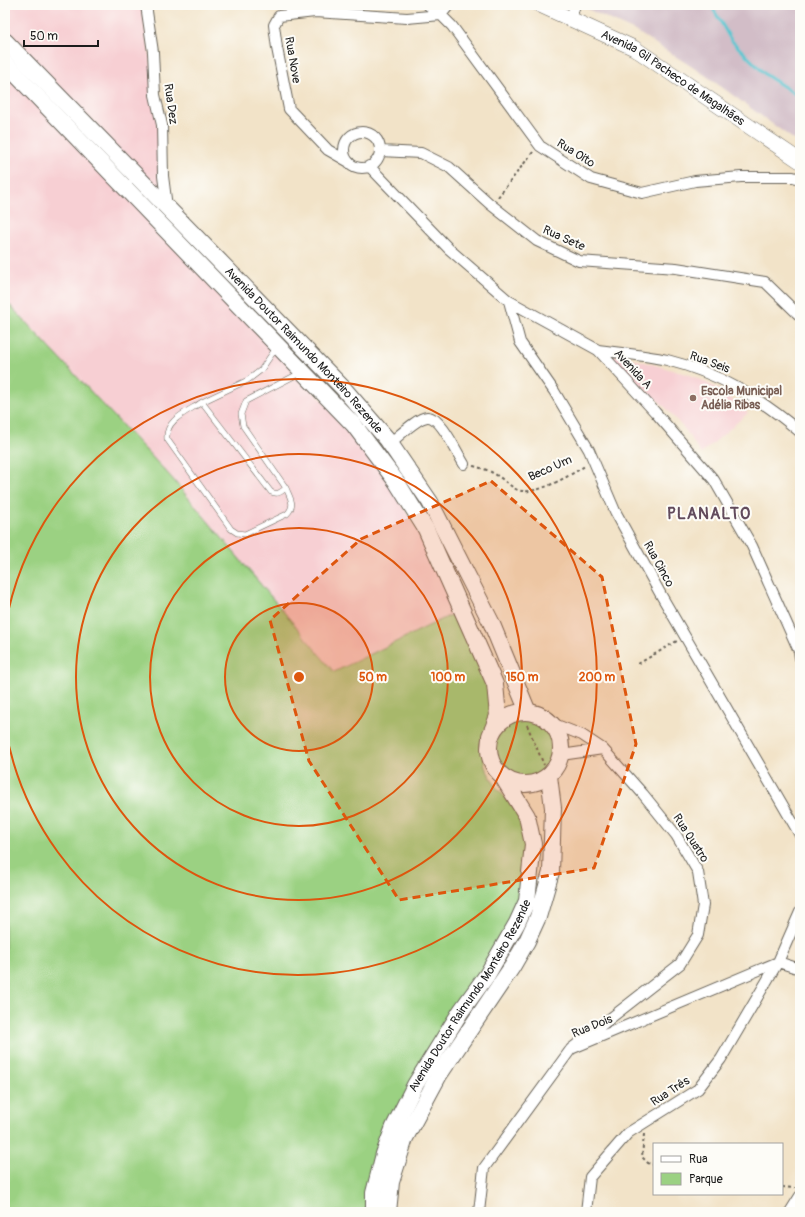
<svg xmlns="http://www.w3.org/2000/svg" width="805" height="1217" viewBox="0 0 805 1217" font-family="Pangolin,sans-serif">
  <rect width="100%" height="100%" fill="#fdfcf7"/>
  <filter id="ink" filterUnits="userSpaceOnUse"><feTurbulence type="fractalNoise" baseFrequency=".025" numOctaves="2"/><feDisplacementMap in="SourceGraphic" scale="8" xChannelSelector="R" yChannelSelector="G"/><feConvolveMatrix kernelMatrix="1 2 1 2 8 2 1 2 1" color-interpolation-filters="sRGB"/></filter>
  <filter id="wash" filterUnits="userSpaceOnUse"><feTurbulence type="fractalNoise" baseFrequency=".012" numOctaves="4" result="noise"/><feDisplacementMap in="SourceGraphic" scale="16" xChannelSelector="R" yChannelSelector="G"/><feGaussianBlur stdDeviation="0.9" result="paint"/><feColorMatrix in="noise" values="0 0 0 0 0 0 0 0 0 0 0 0 0 0 0 0 0 1.4 0 .05"/><feComposite in="paint" operator="in"/></filter>
  <g filter="url(#wash)">
    <rect width="100%" height="100%" fill="#f2e3c8"/>
    <path fill="#f7cfd3" d="M5,5H144L167,206L166,238L329,407L381,472L415,526L459,611L334,672L171,477L5,300Z
      M604,354L627,357L693,376L720,390L748,413L701,454L686,431L665,407Z"/>
    <path fill="#d2bdc7" d="M579,5H800V144L705,75L637,32Z"/>
    <path fill="#9bd182" stroke="#5c764f" d="M5,300L171,477L334,672L459,611L493,691L490,729L483,748L485,767L496,787L524,820L530,842L519,911L377,1147L365,1212H5Z
      M494 750a30 30 0 1 1 60 0a30 30 0 1 1-60 0Z"/>
    <g fill="none" stroke-linecap="round" stroke-linejoin="round">
      <path stroke="#5ac7d2" stroke-width="3" d="M711,5L731,40L766,75L800,97"/>
    </g>
  </g>
  <g filter="url(#ink)">
    <g fill="none" stroke-linecap="round" stroke-linejoin="round">
      <g stroke="#676258" stroke-width="6">
        <path id="lane" d="M276,348L261,370L248,380L202,402L271,492C278,495 281,492 286,488L243,426L241,414L246,401L300,373
          M202,402C187,412 165,420 167,439L231,529L237,533L245,534L287,514C296,505 290,498 286,488"/>
      </g>
      <g stroke="#676258" stroke-width="12">
        <path id="street" d="M146,5L153,52L155,95L162,125L163,176L167,207
          M428,5L441,15L452,26L540,146L591,179L642,193L695,181L741,177H793L800,179
          M571,18L575,5
          M344 150a18 18 0 1 1 36 0a18 18 0 1 1-36 0Z
          M380,151L421,153L449,167L490,204L537,241L579,261L676,268L765,282L800,316
          M349,162L328,150L289,109L277,48L274,25L279,16L315,12L407,18L441,15L449,5
          M369,166L449,249L509,301L598,350L655,412L714,480L752,546L799,651L800,658
          M509,301L520,342L554,391L589,450L615,511L661,595L800,835
          M598,350C620,353 645,355 667,360C719,373 760,398 800,432
          M390,443C399,436 417,418 427,417C440,415 457,453 464,464
          M549,722L582,735L603,749L643,794L676,835L698,872L703,905L698,935L680,964L571,1049
          M561,755L603,749
          M778,962L800,969
          M479,1212L484,1168L571,1049L778,962
          M586,1212L590,1177L628,1133L698,1089L721,1059L778,962L800,912
          M790,1212L800,1196"/>
      </g>
      <g stroke="#676258" stroke-width="16">
        <g id="secondary">
          <path id="s1" d="M540,5L634,48L800,161"/>
        </g>
      </g>
      <g stroke="#676258" stroke-width="18">
        <g id="primary">
          <path id="s2" d="M5,41L343,388L387,439L430,502L491,622L528,712"/>
          <path d="M5,63L354,425L396,481L426,529L495,684L498,716L490,736"/>
          <circle cx="525" cy="748" r="36"/>
          <path id="s3" d="M374,1212V1193L384,1154L394,1127L415,1085L461,1011L487,975L517,923L527,901L533,844L527,816L504,779"/>
          <path d="M388,1212L391,1182L405,1138L439,1075L512,967L527,941L538,917L551,872L553,808L549,776"/>
        </g>
      </g>
      <path stroke="#676258" stroke-width="2" stroke-dasharray="3 3" stroke-linecap="butt" d="M498,197L533,152
        M473,466C495,471 497,476 514,488C531,500 570,475 585,466
        M638,664L677,641
        M527,725L544,765
        M644,1134L642,1157L648,1163L654,1165
        M782,1187L795,1188"/>
      <use href="#lane" stroke="#fff" stroke-width="5"/>
      <use href="#street" stroke="#fff" stroke-width="10"/>
      <use href="#secondary" stroke="#fff" stroke-width="15"/>
      <use href="#primary" stroke="#fff" stroke-width="16"/>
    </g>
  </g>
  <path fill="#de560d" fill-opacity="0.2" stroke="#de560d" stroke-width="3" stroke-dasharray="8 5" stroke-linejoin="round" d="M491,481L602,577L636,744L594,868L399,900L309,761L270,620L361,539Z"/>
  <circle cx="299" cy="677" r="74" fill="#de560d" fill-opacity=".12"/>
  <g fill="none" stroke="#de560d" stroke-width="2">
    <circle cx="299" cy="677" r="74"/>
    <circle cx="299" cy="677" r="149"/>
    <circle cx="299" cy="677" r="223"/>
    <path d="M5 628A298 298 0 1 1 5 726"/>
  </g>
  <circle fill="#8d6e63" stroke="#fdfcf7" stroke-width="1.5" cx="693" cy="398" r="4"/>
  <g text-anchor="middle" stroke-width="4" stroke-linejoin="round" paint-order="stroke">
    <g font-size="12" fill="#1c1c1c" stroke="#fdfcf7">
      <text transform="translate(293 60) rotate(80)" y="4">Rua Nove</text>
      <text dy="4" stroke="none"><textPath href="#s1" startOffset="152">Avenida Gil Pacheco de Magalhães</textPath></text>
      <text transform="translate(171 104) rotate(82)" y="4">Rua Dez</text>
      <text transform="translate(576 153) rotate(32)" y="4">Rua Oito</text>
      <text transform="translate(564 238) rotate(24)" y="4">Rua Sete</text>
      <text dy="4" stroke="none"><textPath href="#s2" startOffset="430">Avenida Doutor Raimundo Monteiro Rezende</textPath></text>
      <text transform="translate(710 362) rotate(20)" y="4">Rua Seis</text>
      <text transform="translate(633 369) rotate(47)" y="4">Avenida A</text>
      <text transform="translate(550 468) rotate(-24)" y="4">Beco Um</text>
      <text transform="translate(659 564) rotate(61)" y="4">Rua Cinco</text>
      <text transform="translate(691 838) rotate(57)" y="4">Rua Quatro</text>
      <text dy="4" stroke="none"><textPath href="#s3" startOffset="240">Avenida Doutor Raimundo Monteiro Rezende</textPath></text>
      <text transform="translate(592 1026) rotate(-22)" y="4">Rua Dois</text>
      <text transform="translate(670 1091) rotate(-33)" y="4">Rua Três</text>
    </g>
    <g font-size="12" font-weight="bold" fill="#785e54" stroke="#fdfcf7" text-anchor="start">
      <text x="701" y="395">Escola Municipal<tspan x="701" dy="14">Adélia Ribas</tspan></text>
    </g>
    <g font-size="16" font-weight="bold" letter-spacing="1" fill="#624b5c" stroke="#fdfcf7">
      <text x="709" y="519">PLANALTO</text>
    </g>
  </g>
  <circle cx="299" cy="677" r="6" fill="#de560d" stroke="#fdfcf7" stroke-width="2"/>
  <g font-size="12" text-anchor="middle" font-weight="bold" fill="#de560d" stroke="#fdfcf7" stroke-width="4" stroke-linejoin="round" paint-order="stroke">
    <text x="373" y="681">50 m</text>
    <text x="448" y="681">100 m</text>
    <text x="522" y="681">150 m</text>
    <text x="597" y="681">200 m</text>
  </g>
  <rect width="805" height="1217" fill="none" stroke="#fdfcf7" stroke-width="20"/>
  <rect x="653" y="1143" width="130" height="52" fill="#fdfcf7" stroke="#a3a29f"/>
  <rect x="661" y="1156" width="20" height="6" fill="#ffffff" stroke="#a3a29f"/>
  <text x="689" y="1163" font-size="12" fill="#1c1c1c">Rua</text>
  <rect x="661" y="1173" width="20" height="12" fill="#9bd182" stroke="#a3a29f"/>
  <text x="689" y="1183" font-size="12" fill="#1c1c1c">Parque</text>
  <path d="M24 40v6h74v-6" fill="none" stroke="#1c1c1c" stroke-width="2"/>
  <text x="30" y="40" font-size="12" fill="#1c1c1c" stroke="#fdfcf7" stroke-width="3" paint-order="stroke">50 m</text>
</svg>
